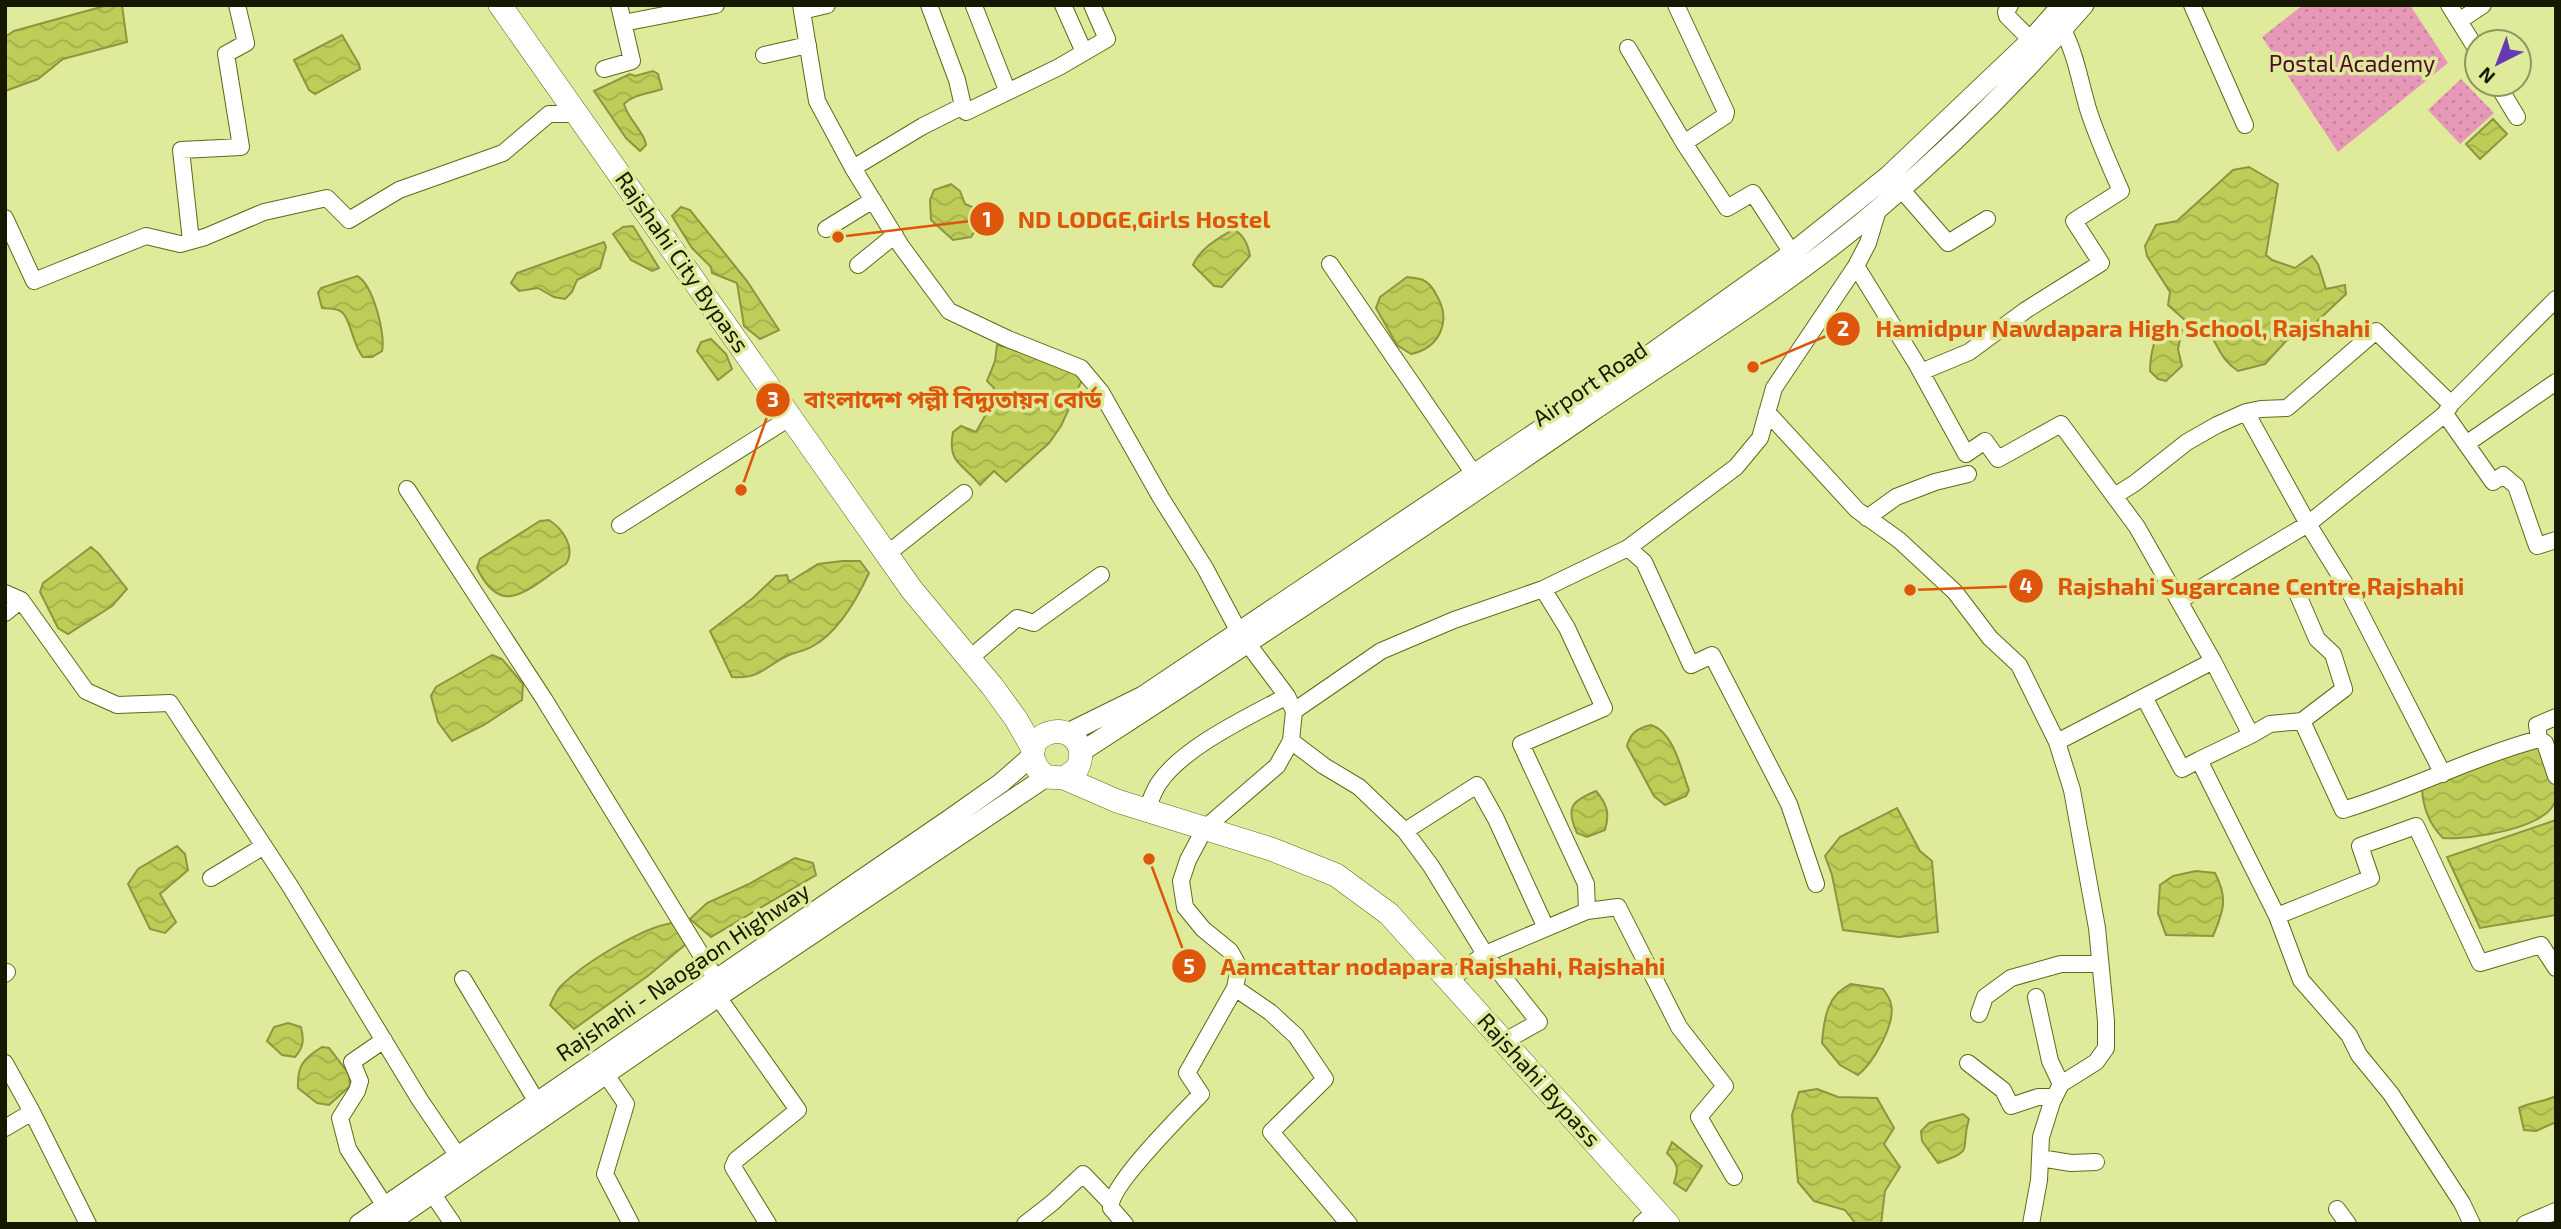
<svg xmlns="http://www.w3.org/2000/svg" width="2561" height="1229" viewBox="0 0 2561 1229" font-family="'Exo 2','Noto Sans Bengali',sans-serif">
  <defs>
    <pattern id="park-dots" width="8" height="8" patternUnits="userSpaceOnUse" patternTransform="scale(1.75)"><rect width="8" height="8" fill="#e898b7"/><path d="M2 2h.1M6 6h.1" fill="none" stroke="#c6829c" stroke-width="1.8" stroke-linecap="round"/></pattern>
    <pattern id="water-waves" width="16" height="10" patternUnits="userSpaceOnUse" patternTransform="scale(1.75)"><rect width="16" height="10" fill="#becc58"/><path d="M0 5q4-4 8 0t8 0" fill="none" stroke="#a3af4b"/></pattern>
  </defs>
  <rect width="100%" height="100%" fill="#dfea9a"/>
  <path fill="url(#park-dots)" d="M2303,5H2410L2448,63L2338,152L2262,37Z
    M2461,79L2494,113L2460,144L2428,110Z"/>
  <path fill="url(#water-waves)" stroke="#8c963e" stroke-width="2" d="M108,5H122L127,42L63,59L38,79L5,91V37L14,31Z
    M342,35L359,64L360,69L315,94L309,90L294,60Z
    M653,71L658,74L662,89C648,94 634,94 624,104C628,120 645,132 646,145L640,151L626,138L594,91L630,74L635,76Z
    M2493,119L2507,134L2480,159L2466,144Z
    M2249,167L2278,184L2266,255L2272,260L2295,268L2312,256L2318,264L2326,289L2345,285L2346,294L2311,327L2286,341L2265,364L2238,371C2224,362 2221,353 2213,339C2209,333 2205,331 2203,325L2186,321L2168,305L2170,292L2147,256L2145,246L2156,225L2177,221L2233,170Z
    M951,184L960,191L965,204L977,209L979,225L971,237L953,240L931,220L930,200L934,190Z
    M681,207L690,210L747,281L779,330L760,339L744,326L737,283L712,273L711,267L692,248L672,216Z
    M633,226L659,268L652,271L631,260L613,234L623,227Z
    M1234,229C1244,236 1248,244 1250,256L1222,287L1214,286L1193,265C1200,248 1219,238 1234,229Z
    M604,242L606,247L600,268L577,280L572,292L565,299L554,297L538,288L519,291L511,283L517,273Z
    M357,276C373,284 386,335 382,351L372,357H363C353,347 350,315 340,311C336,308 327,309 322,308L318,293L321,288Z
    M1407,277C1412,278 1418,278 1423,280C1430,283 1434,290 1437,296C1452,322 1439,348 1411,354L1397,345L1376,308L1380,297Z
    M2169,321L2182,330L2178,349L2182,366L2166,381L2158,379L2150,371C2150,356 2155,328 2169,321Z
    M711,339L726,354L732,369L718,380L697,351L701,342Z
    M997,345C1021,350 1066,361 1082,380L1061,426L1049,443L1006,482L994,471L980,485C963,463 947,464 953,432L961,426L976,432L991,405L994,388L987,381L995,361Z
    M549,520C563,529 576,548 566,564C530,586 503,622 477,568L480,559L540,521Z
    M91,547L99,554L127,589L112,606L68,634L58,628L40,592L43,583Z
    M842,561H860L869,573C857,599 838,632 813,646C805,651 795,652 787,656C763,667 762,679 732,677L710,631L753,598L776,576L787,575L789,582L818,564Z
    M492,655L502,659L523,684L522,700L484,725L452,741L438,722L431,696L436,687Z
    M1651,725C1674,732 1681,770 1689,790L1686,796L1665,805L1654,796L1627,746C1630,733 1638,728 1651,725Z
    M2541,746C2549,761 2559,780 2556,798C2551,829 2468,840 2443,838C2429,824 2423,808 2422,789L2441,777Z
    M1596,791C1607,804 1610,813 1605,830L1587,837L1577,833C1565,807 1572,801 1596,791Z
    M1897,808L1920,851L1932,861L1938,932L1899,937L1843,930L1832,875L1825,856L1840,837Z
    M2556,820V915L2480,928L2447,857Z
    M177,846L185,854L188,870L160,894L176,922L165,933L150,929L128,884L138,869Z
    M795,858L813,863L816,875L711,937L690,919L707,903L749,884Z
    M2196,871L2215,873C2228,898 2224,910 2213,936L2166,935L2158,913L2160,885L2173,876Z
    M672,923L683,937L685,945L649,975L574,1029L550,1005C553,999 556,991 561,986C584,963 641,928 672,923Z
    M1851,984L1883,989C1886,993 1890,999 1891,1004C1896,1024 1873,1063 1858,1075L1840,1065L1822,1043C1824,1018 1827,995 1851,984Z
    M288,1023L301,1027C304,1040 304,1047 295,1057L282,1055L267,1041L274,1027Z
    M322,1047L329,1048L349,1074L350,1086L329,1105L317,1103L298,1088C297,1065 304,1058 322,1047Z
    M1817,1089L1838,1097L1877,1098L1894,1128L1884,1144L1900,1167L1885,1191L1881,1224H1856L1845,1210L1814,1201L1798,1182L1792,1115L1799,1092Z
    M2556,1096V1122L2536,1131L2524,1130L2519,1108C2531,1102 2544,1102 2556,1096Z
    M1963,1114L1969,1119C1959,1150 1977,1150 1938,1163L1922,1141L1921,1131L1929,1123Z
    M1672,1142L1702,1166L1686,1191L1674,1183C1679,1168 1678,1164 1667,1153Z"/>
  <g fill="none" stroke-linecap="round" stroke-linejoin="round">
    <g stroke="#616917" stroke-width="18">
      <path id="minor" d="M801,5L817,101L853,168L901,246L949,311L1008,339L1081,368L1101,392L1161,498L1205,568L1239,632
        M1063,5L1084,52
        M1676,5L1726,112L1725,116L1684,143
        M2010,5L2006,12L2007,16L2031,40
        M2192,5L2245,125
        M2449,5L2477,50
        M974,6L1007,90
        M802,11L827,5
        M2459,21L2483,5
        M623,23L716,5
        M1628,48L1684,143L1727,208L1753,193L1792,253
        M764,55L808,45
        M604,69L632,61L619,5
        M2497,84L2517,117
        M963,106L966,112L1059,67L1107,39L1092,5
        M853,168L923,126L963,106L957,80L929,5
        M1901,189L1948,243L1987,219
        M5,218L34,281L146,236L180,244L205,237L264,212L327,198L349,220L399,190L503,153L549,114H578
        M826,229L873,200
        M191,241L181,150L241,147L226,54L246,43L237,5
        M1330,264L1474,474
        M858,265L895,235
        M1856,266L1916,363L1966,454L1985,441L1998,459L2061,424L2137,527L2213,661L2057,742
        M1921,372L1969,352L2026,310L2101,263L2074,221L2121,191C2109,164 2097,137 2088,109C2080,82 2076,55 2063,30
        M2451,404L2556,299
        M1767,412L1857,510L1899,540L1955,592L1990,638L2019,665L2057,742L2072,790L2097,928L2106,1021V1048L2096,1062L2061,1084L2052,1102L2041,1137L2039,1180L2031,1224
        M2466,444L2556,382
        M407,489L544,699L716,979
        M2116,495L2135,483L2187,442L2217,425L2246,412L2261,409L2287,408L2376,331L2451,404L2445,414L2493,482L2503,475L2516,486L2537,546L2556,540
        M1867,518L1896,497L1935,482L1968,474
        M620,525L791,417
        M1628,548L1644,562L1691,665L1712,655L1789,804L1816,884
        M887,554L964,493
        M2295,588L2317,639L2333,654L2344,689L2302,721
        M5,593L21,600L86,691L117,705L170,703L290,886L420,1100L458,1156
        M2179,601L2308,524L2246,412
        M5,613L21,600
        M969,659L1017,618L1034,623L1101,575
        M2213,661L2251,735L2270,724L2302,721L2343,810C2410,790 2472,757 2539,739
        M2144,697L2182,769L2199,760L2277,916L2371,878L2360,846L2416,826L2480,963L2541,945L2556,968
        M1294,711L1381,651L1454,620L1543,589L1628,548L1736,467L1760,438L1774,388L1856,266L1868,243L1878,210
        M2556,717L2537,725L2539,739L2545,743L2556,776
        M1291,741L1324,766L1359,787L1405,831L1431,866L1485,954L1539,1022L1505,1041
        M2199,760L2251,735
        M2443,774L2347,587L2308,524L2445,414
        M1147,808C1151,800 1154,790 1159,783C1183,747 1250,716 1287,696
        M1405,831L1477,785L1496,819L1546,928
        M211,878L264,846
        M1587,911L1618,907L1679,1027L1725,1086L1699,1117L1734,1177
        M2277,916L2301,980L2349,1035L2359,1055L2391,1094L2462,1203L2472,1224
        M5,974L7,972
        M463,979L537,1102
        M1449,980L1485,954L1587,911L1586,884L1521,744L1604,708L1567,628L1543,589
        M1235,988L1270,1012L1296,1036L1325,1079L1271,1132L1349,1224
        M718,997L798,1110L736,1160L733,1167L768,1224
        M2036,997L2050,1061L2061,1084
        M1979,1014L1985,997L2011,978L2061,964H2099
        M384,1040L352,1062L360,1081L357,1091L340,1118L348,1149L385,1206
        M5,1063L32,1112L88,1224
        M1968,1063L2003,1090L2011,1106L2038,1097H2054
        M600,1066L626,1104L605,1174L631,1224
        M5,1128L32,1112
        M2040,1158L2071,1163L2096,1162
        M432,1193L453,1224
        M2337,1209L2348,1224
        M1025,1224L1052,1203L1083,1174L1110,1202
        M1125,1224L1111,1208C1108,1187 1184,1112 1201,1094L1187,1073L1235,988L1239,967L1230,951L1203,929L1185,907L1181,881L1188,860L1205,828L1277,766L1291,741L1294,711L1287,696L1248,644
        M1641,1224L1656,1211
        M2525,1224L2556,1211"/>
    </g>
    <g stroke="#616917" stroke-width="21">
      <path id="major" d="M1068,733L1143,696L1611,382L1792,253L1888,176L2031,40L2062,5
        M1081,752C1252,641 1422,529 1590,413C1687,347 1789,285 1878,209C1952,147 2021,78 2084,5
        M359,1224L950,819L1001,783L1032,756
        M388,1224L718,997L1046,777"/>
    </g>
    <g stroke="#616917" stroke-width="24">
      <path id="highway" d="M500,5L912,590L992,686L1016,719L1033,749
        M1064,778L1077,769C1092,739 1058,718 1035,742L1032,756L1037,768L1046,777L1064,778L1117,801L1271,849L1336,875L1389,914L1668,1224"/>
    </g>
    <use href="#minor" stroke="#fff" stroke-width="16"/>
    <use href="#major" stroke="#fff" stroke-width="19"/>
    <use href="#highway" stroke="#fff" stroke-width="23"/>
  </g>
  <g text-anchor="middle" stroke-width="7" stroke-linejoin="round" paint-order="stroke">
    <g font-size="23" fill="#4e0b2d" stroke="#dfea9a">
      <text x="2352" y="72">Postal Academy</text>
    </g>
    <g font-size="23" fill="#161900" stroke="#dfea9a">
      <text transform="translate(682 262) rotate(55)" y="8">Rajshahi City Bypass</text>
      <text transform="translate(1590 384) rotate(-34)" y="8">Airport Road</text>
      <text transform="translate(683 972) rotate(-34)" y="8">Rajshahi - Naogaon Highway</text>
      <text transform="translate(1539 1080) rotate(48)" y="8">Rajshahi Bypass</text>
    </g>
  </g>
  <path fill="none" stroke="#de560b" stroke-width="2.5" d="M838 237L987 219M1753 367L1843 329M741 490L773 400M1910 590L2026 586M1149 859L1189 966"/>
  <g fill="#de560b" stroke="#dfea9a" stroke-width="2.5">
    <circle cx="838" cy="237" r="7"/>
    <circle cx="1753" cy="367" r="7"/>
    <circle cx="741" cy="490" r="7"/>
    <circle cx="1910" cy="590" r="7"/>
    <circle cx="1149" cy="859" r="7"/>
    <circle cx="987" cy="219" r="18"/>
    <circle cx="1843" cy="329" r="18"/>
    <circle cx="773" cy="400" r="18"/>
    <circle cx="2026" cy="586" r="18"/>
    <circle cx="1189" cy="966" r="18"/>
  </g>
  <g font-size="21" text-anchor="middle" font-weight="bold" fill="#fff">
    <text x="987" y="227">1</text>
    <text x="1843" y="336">2</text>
    <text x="773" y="407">3</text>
    <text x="2026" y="593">4</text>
    <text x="1189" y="974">5</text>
  </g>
  <g font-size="24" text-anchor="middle" font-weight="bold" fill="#de560b" stroke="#dfea9a" stroke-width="7" stroke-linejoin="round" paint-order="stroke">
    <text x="1144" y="228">ND LODGE,Girls Hostel</text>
    <text x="2123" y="337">Hamidpur Nawdapara High School, Rajshahi</text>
    <text x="953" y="408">বাংলাদেশ পল্লী বিদ্যুতায়ন বোর্ড</text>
    <text x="2261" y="595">Rajshahi Sugarcane Centre,Rajshahi</text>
    <text x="1443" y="975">Aamcattar nodapara Rajshahi, Rajshahi</text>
  </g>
  <rect width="2561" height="1229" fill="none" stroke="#161900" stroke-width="14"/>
  <g transform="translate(2498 63) rotate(222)"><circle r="33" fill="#dfea9a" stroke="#8f965c" stroke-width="2"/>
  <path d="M0-5L12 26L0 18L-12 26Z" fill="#6439b1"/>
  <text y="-10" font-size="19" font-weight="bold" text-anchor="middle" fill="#161900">N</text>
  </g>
</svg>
